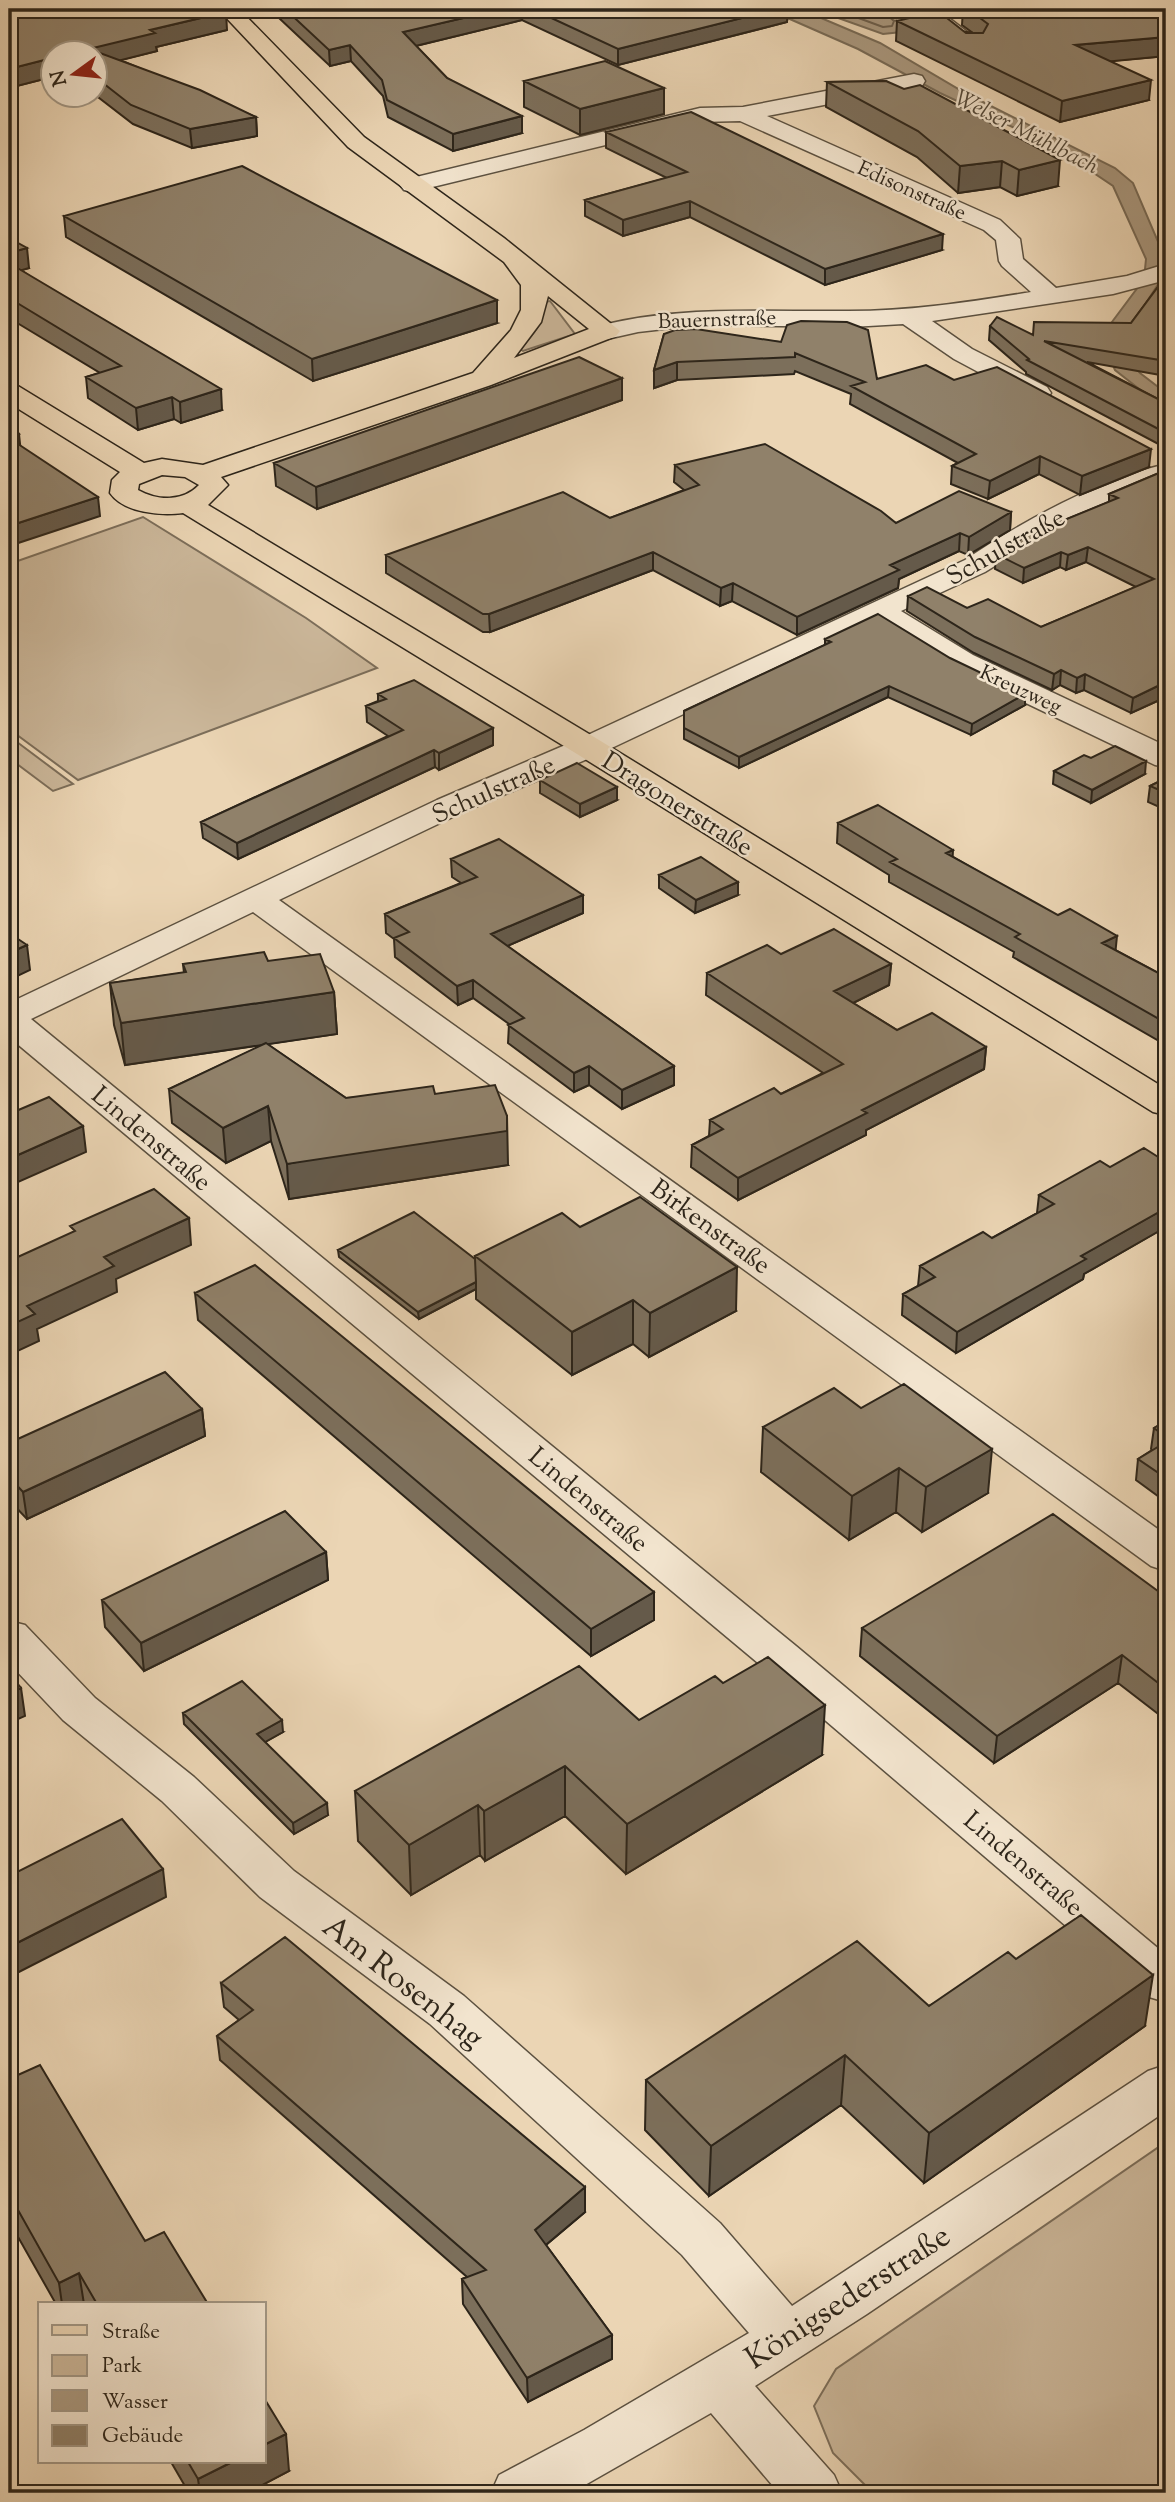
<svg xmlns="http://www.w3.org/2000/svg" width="1175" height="2502" viewBox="0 0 1175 2502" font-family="'Sorts Mill Goudy',serif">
  <rect width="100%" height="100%" fill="#ebd5b4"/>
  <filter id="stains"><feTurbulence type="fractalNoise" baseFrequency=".00286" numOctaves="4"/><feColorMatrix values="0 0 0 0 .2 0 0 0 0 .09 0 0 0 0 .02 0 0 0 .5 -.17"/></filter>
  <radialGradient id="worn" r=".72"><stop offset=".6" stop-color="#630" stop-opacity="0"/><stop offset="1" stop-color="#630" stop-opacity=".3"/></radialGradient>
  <path fill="#cbb79a" stroke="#7c6e5a" stroke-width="2" d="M550,301L575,334L523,351L520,349C535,332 542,326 545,302Z
    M143,517L306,618L377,668L78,780L9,729V564Z
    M9,736L73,784L53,791L9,758Z
    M1166,2142V2493H873L833,2453L814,2406L836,2369Z"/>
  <path fill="#aa9980" stroke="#786b57" stroke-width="2" d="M767,9H800L880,43L967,94L1115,168L1133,183L1165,258L1166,272L1129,329V359L1140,373L1166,393V410L1115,370L1107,351L1106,330L1144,279L1146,259L1113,186L1055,147L940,93L858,49Z
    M813,9H887L913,22L911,31L883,34Z"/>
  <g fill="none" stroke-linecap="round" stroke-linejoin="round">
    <path stroke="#6c5f4d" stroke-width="2" d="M834,9L883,27L892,26L894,21L887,15L886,9"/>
    <g stroke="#5c5140" stroke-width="3">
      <path id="minor" d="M914,9H937L983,44L980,49H964Z
        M914,74L922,76L925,81L922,86L767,116L1000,220L1020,239L1023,259L1056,288L1127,276L1166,264V280L1113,294L932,321L972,349L1047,387L1051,393L1047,399L1038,401L1029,399L954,359L903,324L851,327L699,325L638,332L607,339L598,336L594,331L598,326C682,305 764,312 849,311C910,311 971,302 1031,292L1002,266L999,261L996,240L984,230L740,121L700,122L412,192L404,190L400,185L404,180L700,108L743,107Z
        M1166,464V481L1077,519L1030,544L985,572L901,611L973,655L1166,746V767L1155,765L951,667L878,622L599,754L459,814L279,900L1166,1535V1571L1151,1566L253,912L31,1019L796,1646L1166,1955V2002L1149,1997L764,1668L9,1037V1003L437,800L577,740L965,560C1025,520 1095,481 1166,464Z
        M9,1621L25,1625L95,1698L194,1777L294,1871L464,1996L610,2125L720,2223L792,2306L1148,2071L1166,2065V2111L867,2314L755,2386L834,2475L842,2493H779L711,2413L571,2493H491L499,2475L584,2430L749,2333L682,2255L430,2024L260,1897L162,1801L63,1720L9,1663Z"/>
    </g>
    <g stroke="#2d251a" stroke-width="3">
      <path id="major" d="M218,9H239L364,137L504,238L620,331L616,336L491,385L221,477L228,485L208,505L599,740L1166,1089V1115L1153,1112L577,754L183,513C161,516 124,513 110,493L112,480L120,472L9,403V384L18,386L144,463L162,459L203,465L473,373L511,330L521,310V285L504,262L348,147ZM548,296L589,329L514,358L541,322ZM162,475L185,477L199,485C182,502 158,501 138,490L139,484Z"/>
    </g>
    <use href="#minor" fill="#f2e4ce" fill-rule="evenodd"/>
    <use href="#major" fill="#ebd5b4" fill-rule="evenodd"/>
  </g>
  <path fill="#7c6f5b" stroke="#2d251a" stroke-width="2" d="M9,9L227,30L156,47L157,51L120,60L256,117L257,136L192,148L133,124L94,94V52H52V77L9,88Z
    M278,9H788L787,22L618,65L522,20L416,46L447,78L522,133L453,151L388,117L383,96L351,61L330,66L279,18Z
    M963,9H1166V56L1110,61L1149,100L1060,122L896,41L897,21L973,33L962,25Z
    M524,81L664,88V114L580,135L524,107Z
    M886,81L1058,186L1017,196L1000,187L958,193L917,157L826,107L827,82Z
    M606,132L942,250L825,285L690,217L623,236L585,216V200L667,178L606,148Z
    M64,216L497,323L313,381L66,237Z
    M9,238L29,268L21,270L222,410L181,423L174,419L138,430L88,398L86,377L100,373L9,318Z
    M1166,276V376L1087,362L1166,403V448L1026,374V372L989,340L990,326L1033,335L1131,323Z
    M664,334L781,342L877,379L954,380L1149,467L1080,495L1039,474L988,499L951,484L952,466L958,463L850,404L851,394L795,371L794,374L677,380L654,388V370Z
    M622,378V400L317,509L276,486L274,463Z
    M675,465L896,523L1011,512L1010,530L968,555L959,551L899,579L898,588L797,635L732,601L720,606L653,570L490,632H483L386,573V555L610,518L684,490L674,482Z
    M1166,470V697L1131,713L1084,690L1076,693L1060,685L1052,690L974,653L907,611L908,596L967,608L1041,627L1136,587L1086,562L1066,570L1060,567L1023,583L995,569L996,554L1045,528L1109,502V494Z
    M825,639L1025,705L971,735L888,697L739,768L684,739V711L825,645Z
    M378,694L493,728V745L439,770L435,767L238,859L203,838L201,822L388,736L367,722L366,706L378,701Z
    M1091,758L1145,774L1091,803L1053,784L1054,771Z
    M1166,778V810L1148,802L1150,786Z
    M540,780L617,800L580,817L540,793Z
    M838,823L953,857L1115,950L1166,977V1045L1013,957L1014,952L889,882V875L837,843Z
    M451,859L583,895V913L507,946L674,1066V1085L622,1109L589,1085L574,1092L508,1043L509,1024L473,998L458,1005L395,957L394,939L386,933L385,914L461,883L452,877Z
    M659,875L738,895L695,913L659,888Z
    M781,954L891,964L889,985L853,1003L897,1030L986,1047L984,1069L866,1130V1135L738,1200L691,1167L692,1145L709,1136L710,1120L781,1094L823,1073L706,995L707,973Z
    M268,961L334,992L337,1034L267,1044L346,1098L435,1094L508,1165L289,1199L271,1141L226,1163L172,1123L169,1089L263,1045L125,1065L114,1025L110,983L184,973L183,964Z
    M1166,1162V1227L1084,1274L1083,1279L956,1353L902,1315L903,1294L918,1286L920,1266L992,1238L1037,1213L1039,1195L1110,1167Z
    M580,1227L736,1311L649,1357L633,1344L572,1375L476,1299V1289L419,1319L339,1257L338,1250L475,1259V1256Z
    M195,1293L654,1592V1620L591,1656L198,1320Z
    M861,1408L988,1493L922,1532L896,1512L849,1540L761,1472L763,1427Z
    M202,1409L205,1436L27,1519L9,1500V1443Z
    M1166,1421V1502L1136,1480L1138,1459L1152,1450L1151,1449L1154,1428Z
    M326,1552L328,1580L144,1671L105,1627L102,1600Z
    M1166,1597V1720L1118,1683L994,1763L860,1656L862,1628Z
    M183,1713L283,1732L265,1742L328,1815L294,1834L184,1724Z
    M639,1720L822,1755L626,1874L565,1816L485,1861L480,1855L411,1895L358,1841L355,1791Z
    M1016,1959L1145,2026L924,2183L841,2105L709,2196L645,2130L646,2080L929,2006Z
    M221,1983L585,2212L546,2245L612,2335V2359L528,2402L463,2304L462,2279L467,2277L220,2060L217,2036L239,2020L224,2007Z
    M9,2079L145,2241L208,2304H56L9,2221Z
    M171,2462H264L289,2471L247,2493H189Z"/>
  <path fill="#655a4a" stroke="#2d251a" stroke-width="2" d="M502,9H522V20L403,49V32Z
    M778,9H788L787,22L618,65V49Z
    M226,12L227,30L156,47L157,51L94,67L89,49L150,30Z
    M1166,37V56L1073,65L1075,45Z
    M350,45L351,61L330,66L329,50Z
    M52,58V77L9,88V69Z
    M1151,80L1149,100L1060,122L1062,101Z
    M664,88V114L580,135V109Z
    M522,116V133L453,151V134Z
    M256,117L257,136L192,148L190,129Z
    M1060,160L1058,186L1017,196L1019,170Z
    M1002,161L1000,187L958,193L960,166Z
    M690,201V217L623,236V220Z
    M943,234L942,250L825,285V269Z
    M27,248L29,268L9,274V253Z
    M497,300V323L313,381L312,359Z
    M677,362V380L654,388V370Z
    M622,378V400L317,509L316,487Z
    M221,389L222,410L181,423L180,402Z
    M172,397L174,419L138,430L136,408Z
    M19,434L21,453L9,438Z
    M1151,449L1149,467L1080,495L1082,476Z
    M1040,456L1039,474L988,499L990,481Z
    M98,497L100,516L9,546V526Z
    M1011,512L1010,530L968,555L969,537Z
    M960,533L959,551L899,579L898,588L797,635V617L890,565Z
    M1088,547L1086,562L1066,570L1068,555Z
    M653,552V570L490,632L489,614Z
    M1061,552L1060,567L1023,583L1024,568Z
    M733,583L732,601L720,606L721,588Z
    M1061,670L1060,685L1052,690L1054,674Z
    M1085,674L1084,690L1076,693L1077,678Z
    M1166,682V697L1131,713L1133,698Z
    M889,686L888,697L739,768V757Z
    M1025,694V705L971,735L972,724Z
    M493,728V745L439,770V753Z
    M434,750L435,767L238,859L237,843Z
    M1146,761L1145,774L1091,803L1092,790Z
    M617,787V800L580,817V804Z
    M953,850L952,870L946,853Z
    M738,882V895L695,913L696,900Z
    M583,895V913L491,953V934Z
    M1117,936L1115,956L1102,943Z
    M27,945L30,970L9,980V953Z
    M891,964L889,985L833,1013L834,991Z
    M473,980V998L458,1005L457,986Z
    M334,992L337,1034L125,1065L121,1023Z
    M986,1047L984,1069L866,1130V1135L738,1200V1178L862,1110Z
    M589,1066V1085L574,1092V1073Z
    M674,1066V1085L622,1109V1090Z
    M268,1106L271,1141L226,1163L223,1128Z
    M507,1116L508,1165L289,1199L287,1164Z
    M83,1126L86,1152L9,1186V1159Z
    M1166,1208V1227L1084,1274L1083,1279L956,1353L957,1332L1081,1256Z
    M189,1218L191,1245L116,1279L117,1292L37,1329L39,1341L9,1355V1326L27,1306L104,1257Z
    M737,1267L736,1311L649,1357L650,1313Z
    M476,1282V1289L419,1319L418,1312Z
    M633,1300V1344L572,1375V1332Z
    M202,1409L205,1436L27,1519L23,1492Z
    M992,1449L988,1493L922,1532L926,1487Z
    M899,1468L896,1512L849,1540L852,1496Z
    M326,1552L328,1580L144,1671L141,1643Z
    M654,1592V1620L591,1656V1629Z
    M1122,1655L1118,1683L994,1763L997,1736Z
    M21,1688L25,1716L9,1723V1694Z
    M825,1705L822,1755L626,1874L627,1824Z
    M282,1720L283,1732L258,1746L257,1734Z
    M565,1766V1816L485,1861L484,1811Z
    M327,1803L328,1815L294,1834L293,1823Z
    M478,1805L480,1855L411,1895L409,1845Z
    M163,1869L166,1897L9,1977V1947Z
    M1153,1975L1145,2026L924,2183L929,2133Z
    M845,2055L841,2105L709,2196L711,2146Z
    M585,2187V2212L535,2254V2230Z
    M79,2273L84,2304H62L59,2283Z
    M612,2335V2359L528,2402L527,2378Z
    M286,2434L289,2471L247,2493H200L198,2479L232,2462H264V2445Z"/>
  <path fill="#90816a" stroke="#2d251a" stroke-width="2" d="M9,9H224L226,12L150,30L155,33L89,49L200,90L256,117L190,129L131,105L94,76V52H52V58L9,69Z
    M285,9H502L403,32L447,78L522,116L453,134L387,100L382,80L350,45L329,50Z
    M532,9H778L618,49Z
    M968,9H1166V37L1075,45L1151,80L1062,101L897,21L938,11L966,33H983L988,24Z
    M605,61L664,88L580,109L524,81Z
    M886,81L904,89L920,85L1060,160L1019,170L1002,161L960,166L918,131L827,82Z
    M691,112L943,234L825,269L690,201L623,220L585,200L687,172L606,132Z
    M242,166L497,300L312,359L64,216Z
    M9,238L27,248L9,253Z
    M9,263L221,389L180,402L172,397L136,408L86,377L121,366L9,298Z
    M1166,276V361L1044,341L1166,403V433L1027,360L1029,359L990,326L997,317L1033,335L1034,322L1131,323Z
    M801,321L847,322L868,330L877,379L926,365L954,380L997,367L1151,449L1082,476L1040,456L990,481L952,466L976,454L851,386L865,382L795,353V357L677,362L654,370L664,334L675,330L696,329L781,342L787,325Z
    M579,357L622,378L316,487L274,463Z
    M9,427L19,434L9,438Z
    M9,438L98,497L9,526Z
    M765,444L881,511L896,523L959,491L1011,512L969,537L960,533L890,565L899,570L797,617L733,583L721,588L653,552L489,614H483L386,555L563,492L610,518L699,485L675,465Z
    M1166,470V682L1133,698L1085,674L1077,678L1061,670L1054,674L975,637L908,596L927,587L967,608L988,599L1041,627L1154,579L1088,547L1068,555L1061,552L1024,568L996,554L1041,527L1045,528L1118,498L1109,494Z
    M878,614L950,658L1025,694L972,724L889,686L739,757L684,728V711L831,642L825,639Z
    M414,680L493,728L439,753L434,750L237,843L201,822L403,730L366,706L386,699L378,694Z
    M1115,746L1146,761L1092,790L1054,771L1084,755L1091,758Z
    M577,763L617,787L580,804L540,780Z
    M1166,778V793L1150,786Z
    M878,805L953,850L946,853L1058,915L1070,909L1117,936L1102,943L1166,977V1023L1015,937L1020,934L890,862L897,859L838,823Z
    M499,839L583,895L491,934L674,1066L622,1090L589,1066L574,1073L508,1025L524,1018L473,980L457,986L394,938L409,932L385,914L477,877L451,859Z
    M701,857L738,882L696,900L659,875Z
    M834,929L891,964L834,991L897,1030L932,1013L986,1047L862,1110L867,1113L738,1178L692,1145L723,1129L710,1120L774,1088L781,1094L843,1064L707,973L767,945L781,954Z
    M9,933L27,945L9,953Z
    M264,952L268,961L320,954L334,992L121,1023L110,983L186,972L183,964Z
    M266,1043L346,1098L433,1086L435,1094L495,1085L507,1116V1131L287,1164L268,1106L223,1128L169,1089Z
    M49,1097L83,1126L9,1159V1114Z
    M1144,1148L1166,1162V1208L1081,1256L1086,1259L957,1332L903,1294L935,1277L920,1266L983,1232L992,1238L1054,1204L1039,1195L1100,1161L1110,1167Z
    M154,1189L189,1218L104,1257L114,1266L27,1306L35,1314L9,1326V1261L75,1231L70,1226Z
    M640,1197L737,1267L650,1313L633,1300L572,1332L475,1256L562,1213L580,1227Z
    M414,1212L475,1259L476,1282L418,1312L338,1250Z
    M255,1265L654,1592L591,1629L195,1293Z
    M165,1372L202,1409L23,1492L9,1477V1443Z
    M904,1384L992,1449L926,1487L899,1468L852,1496L763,1427L834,1388L861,1408Z
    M1166,1421V1437L1154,1428Z
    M1166,1442V1478L1138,1459Z
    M285,1511L326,1552L141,1643L102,1600Z
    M1053,1514L1166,1597V1689L1122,1655L997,1736L862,1628Z
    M768,1657L825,1705L627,1824L565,1766L484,1811L478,1805L409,1845L355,1791L579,1666L639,1720L715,1676L723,1683Z
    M9,1673L21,1688L9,1694Z
    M242,1681L282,1720L257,1734L327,1803L293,1823L183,1713Z
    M122,1819L163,1869L9,1947V1876Z
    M1081,1915L1153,1975L929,2133L845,2055L711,2146L646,2080L857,1941L929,2006L1008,1952L1016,1959Z
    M285,1937L585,2187L535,2230L612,2335L527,2378L462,2279L486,2270L217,2036L253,2010L221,1983Z
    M40,2065L145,2241L164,2232L208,2304H97L79,2273L59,2283L9,2194V2079Z
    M264,2398L286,2434L264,2445Z
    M188,2462H232L198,2479Z"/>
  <g text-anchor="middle" stroke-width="5" stroke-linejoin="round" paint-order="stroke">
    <g font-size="21" fill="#2d251a" stroke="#f2e4ce">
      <text transform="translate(912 190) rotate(24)" y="7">Edisonstraße</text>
      <text transform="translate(717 319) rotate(-2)" y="7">Bauernstraße</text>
      <text transform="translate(1021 689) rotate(25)" y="7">Kreuzweg</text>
    </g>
    <g font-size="23" font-style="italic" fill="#524839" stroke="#f2e4ce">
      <text transform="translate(1027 131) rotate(27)" y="8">Welser Mühlbach</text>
    </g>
    <g font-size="26" fill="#2d251a" stroke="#f2e4ce">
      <text transform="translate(1005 546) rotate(-29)" y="9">Schulstraße</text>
      <text transform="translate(493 789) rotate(-24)" y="9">Schulstraße</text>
      <text transform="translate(678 803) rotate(32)" y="9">Dragonerstraße</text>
      <text transform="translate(152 1138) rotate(40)" y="9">Lindenstraße</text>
      <text transform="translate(711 1226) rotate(36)" y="9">Birkenstraße</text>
      <text transform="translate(589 1499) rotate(40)" y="9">Lindenstraße</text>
      <text transform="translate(1024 1863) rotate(40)" y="9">Lindenstraße</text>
    </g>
    <g font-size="32" fill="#2d251a" stroke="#f2e4ce">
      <text transform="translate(404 1981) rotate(38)" y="11">Am Rosenhag</text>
      <text transform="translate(847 2296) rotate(-33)" y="11">Königsederstraße</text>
    </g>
  </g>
  <rect width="1175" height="2502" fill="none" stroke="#ebd5b4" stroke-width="35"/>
  <rect x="10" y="10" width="1154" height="2481" fill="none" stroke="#2d251a" stroke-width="3.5"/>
  <rect x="18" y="18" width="1140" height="2467" fill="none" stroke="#2d251a" stroke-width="2"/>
  <rect x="38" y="2302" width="228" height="161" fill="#f2e4ce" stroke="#a39886" stroke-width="2"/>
  <rect x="52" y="2325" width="35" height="10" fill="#ebd5b4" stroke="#a39886" stroke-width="2"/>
  <text x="102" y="2338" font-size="21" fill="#2d251a">Straße</text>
  <rect x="52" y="2355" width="35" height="21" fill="#cbb79a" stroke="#a39886" stroke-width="2"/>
  <text x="102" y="2372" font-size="21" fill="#2d251a">Park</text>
  <rect x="52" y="2390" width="35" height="21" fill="#aa9980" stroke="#a39886" stroke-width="2"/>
  <text x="102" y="2408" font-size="21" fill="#2d251a">Wasser</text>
  <rect x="52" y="2425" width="35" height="21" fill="#90816a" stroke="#a39886" stroke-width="2"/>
  <text x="102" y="2442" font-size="21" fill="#2d251a">Gebäude</text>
  <g transform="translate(74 74) rotate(255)"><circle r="33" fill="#f2e4ce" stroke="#a39886" stroke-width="2"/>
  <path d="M0-5L12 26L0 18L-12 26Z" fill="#8f2418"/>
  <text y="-10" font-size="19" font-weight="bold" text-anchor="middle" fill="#2d251a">N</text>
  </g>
  <rect width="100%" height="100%" filter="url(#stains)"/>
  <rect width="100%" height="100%" fill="url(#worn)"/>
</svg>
